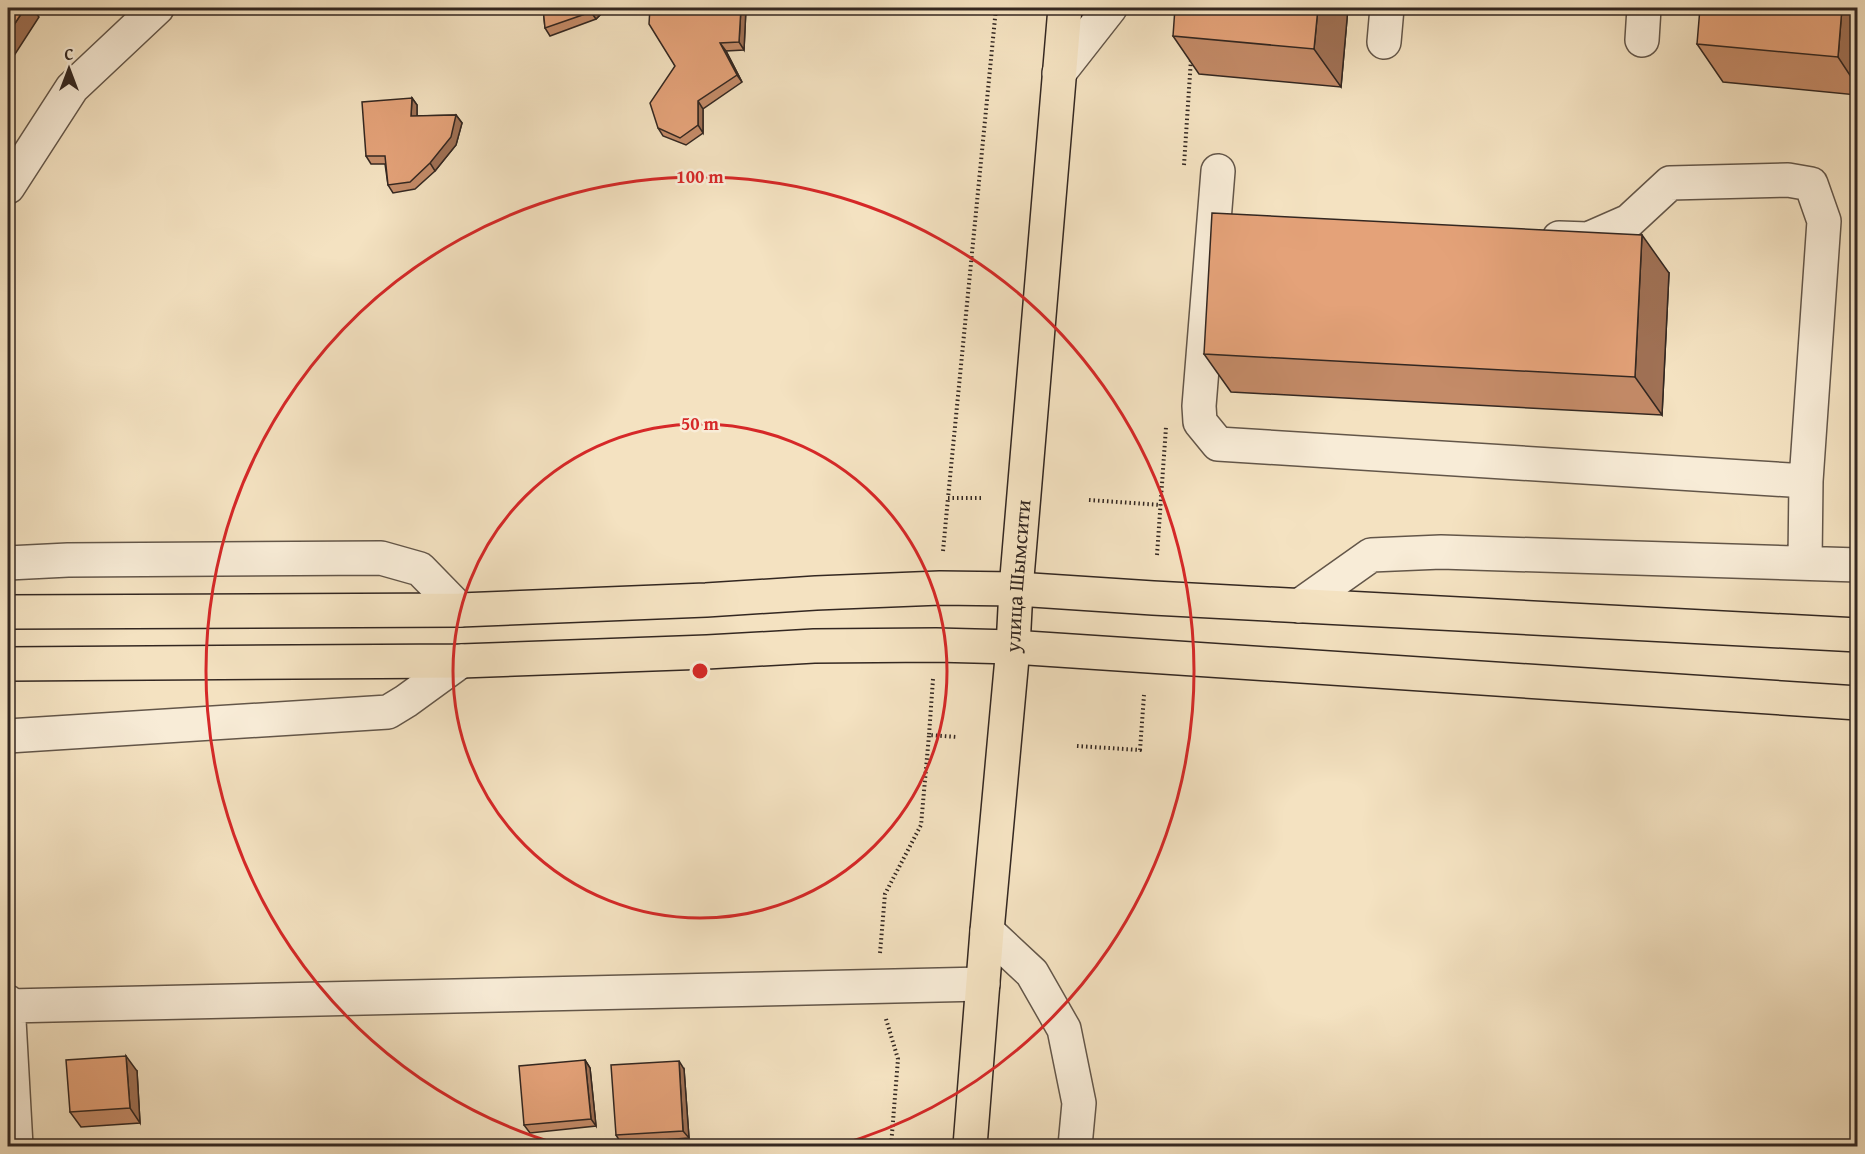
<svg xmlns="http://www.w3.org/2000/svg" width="1865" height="1154" viewBox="0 0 1865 1154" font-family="'Gentium Book Plus',serif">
  <rect width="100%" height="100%" fill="#f4e2c1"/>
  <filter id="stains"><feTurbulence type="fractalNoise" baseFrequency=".00333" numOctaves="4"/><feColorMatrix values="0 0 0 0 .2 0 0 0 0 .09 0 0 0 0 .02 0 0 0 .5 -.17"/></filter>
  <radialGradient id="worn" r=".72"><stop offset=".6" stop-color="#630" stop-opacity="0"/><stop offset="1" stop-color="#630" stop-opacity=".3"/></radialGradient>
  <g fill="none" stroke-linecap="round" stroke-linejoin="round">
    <g stroke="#635649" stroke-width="36">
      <path id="minor" d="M1642,40L1644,8
        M1384,42L1387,8
        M1059,73L1110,8
        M1218,171L1199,406L1200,422L1218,444L1806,481
        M8,187L72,88L157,8
        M1559,238L1588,239L1629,221L1670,183L1788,180L1811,184L1824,221L1806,481L1805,562
        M8,563L68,560L381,558L420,569L460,610
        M1299,606L1371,555L1441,552L1858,565
        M8,736L388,712L406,701L461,661
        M987,931L1032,973L1064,1029L1079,1103L1075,1146
        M8,1002L16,1146
        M8,1006L983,984"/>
    </g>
    <g stroke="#332721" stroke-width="36">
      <g id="major">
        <path d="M8,612L460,610L706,600L816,593L940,588L1016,589L1153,598L1858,635"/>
        <path d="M8,664L461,661L707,652L814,646L936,645L1013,647L1858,703"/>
        <path id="s1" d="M970,1146L987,931L1013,647L1016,589L1065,8"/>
      </g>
    </g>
    <path stroke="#332721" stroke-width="4" stroke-dasharray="1.5 3" stroke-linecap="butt" d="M1184,165L1191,59
      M981,498H948L996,8
      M1089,500L1161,505
      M943,551L948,498
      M1157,555L1166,427
      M933,679L929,735L957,737
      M1077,746L1140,750L1144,695
      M880,953L885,894L921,825L929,735
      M886,1019L898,1059L891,1146"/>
    <use href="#minor" stroke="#f8ecd7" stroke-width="33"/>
    <use href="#major" stroke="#f4e2c1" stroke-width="33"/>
  </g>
  <path fill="#c48b68" stroke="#332721" stroke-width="1.5" d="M543,8H607L596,19L550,36L545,28Z
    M650,8H746L744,50L726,51L742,82L703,109V133L686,145L663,136L658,128L675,66Z
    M1348,8L1341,87L1199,74L1173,36Z
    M1857,8V95L1723,82L1697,44Z
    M412,98L417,105V116L456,115L462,123L456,145L435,171L415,189L393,193L388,185L385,164H371L366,156Z
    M1669,273L1662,415L1231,392L1204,354Z
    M585,1060L590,1068L596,1126L530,1133L524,1125Z
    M684,1069L689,1138L621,1143L616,1135Z
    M137,1071L140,1123L81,1127L70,1112Z"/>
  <path fill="#a07155" stroke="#332721" stroke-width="1.5" d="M25,8H32L39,17L8,65V34Z
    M595,8H607L596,19L591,12Z
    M741,8H746L744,50L739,42Z
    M1318,8H1348L1341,87L1314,49Z
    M1842,8H1857V86L1838,57Z
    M720,43L726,51L742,82L737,75Z
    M412,98L417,105V124L411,116Z
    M698,101L703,109V133L698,125Z
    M456,115L462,123L456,145L435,171L430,163Z
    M1642,235L1669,273L1662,415L1635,377Z
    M126,1056L137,1071L140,1123L130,1108Z
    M585,1060L590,1068L596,1126L591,1119Z
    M679,1061L684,1069L689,1138L683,1131Z"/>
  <path fill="#e4a279" stroke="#332721" stroke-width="1.5" d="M8,8H25L8,34Z
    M543,8H595L591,12L545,28Z
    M650,8H741L739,42L720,43L737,75L698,101V125L680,138L658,128L650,103L675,66L649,24Z
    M1175,8H1318L1314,49L1173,36Z
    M1700,8H1842L1838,57L1697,44Z
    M412,98L411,116L456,115L451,137L430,163L410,182L388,185L385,156H366L362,102Z
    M1212,213L1642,235L1635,377L1204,354Z
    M126,1056L130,1108L70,1112L66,1060Z
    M585,1060L591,1119L524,1125L519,1066Z
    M679,1061L683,1131L616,1135L611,1065Z"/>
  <g fill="none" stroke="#d62828" stroke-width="3">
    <circle cx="700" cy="671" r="247"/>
    <path d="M564 1146A494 494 0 1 1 836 1146"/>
  </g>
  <g text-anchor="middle" stroke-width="5" stroke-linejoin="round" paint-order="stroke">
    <g font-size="21" fill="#332721" stroke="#f8ecd7">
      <text dy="7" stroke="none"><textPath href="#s1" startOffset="572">улица Шымсити</textPath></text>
    </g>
  </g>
  <circle cx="700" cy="671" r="9" fill="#d62828" stroke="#f8ecd7" stroke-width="3"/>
  <g font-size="18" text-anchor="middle" font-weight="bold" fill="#d62828" stroke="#f8ecd7" stroke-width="5" stroke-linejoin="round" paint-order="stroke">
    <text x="700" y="183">100 m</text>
    <text x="700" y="430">50 m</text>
  </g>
  <rect width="1865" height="1154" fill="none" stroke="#f4e2c1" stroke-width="30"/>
  <rect x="9" y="9" width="1847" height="1136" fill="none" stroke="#332721" stroke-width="3"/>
  <rect x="15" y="15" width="1835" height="1124" fill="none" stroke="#332721" stroke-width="1.5"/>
  <g transform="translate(69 69)" stroke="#f8ecd7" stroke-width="4.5" paint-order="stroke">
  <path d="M0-4.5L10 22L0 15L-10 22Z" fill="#332721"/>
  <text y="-9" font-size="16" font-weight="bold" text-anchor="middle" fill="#332721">С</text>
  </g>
  <rect width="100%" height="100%" filter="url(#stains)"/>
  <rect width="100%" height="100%" fill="url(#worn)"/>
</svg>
